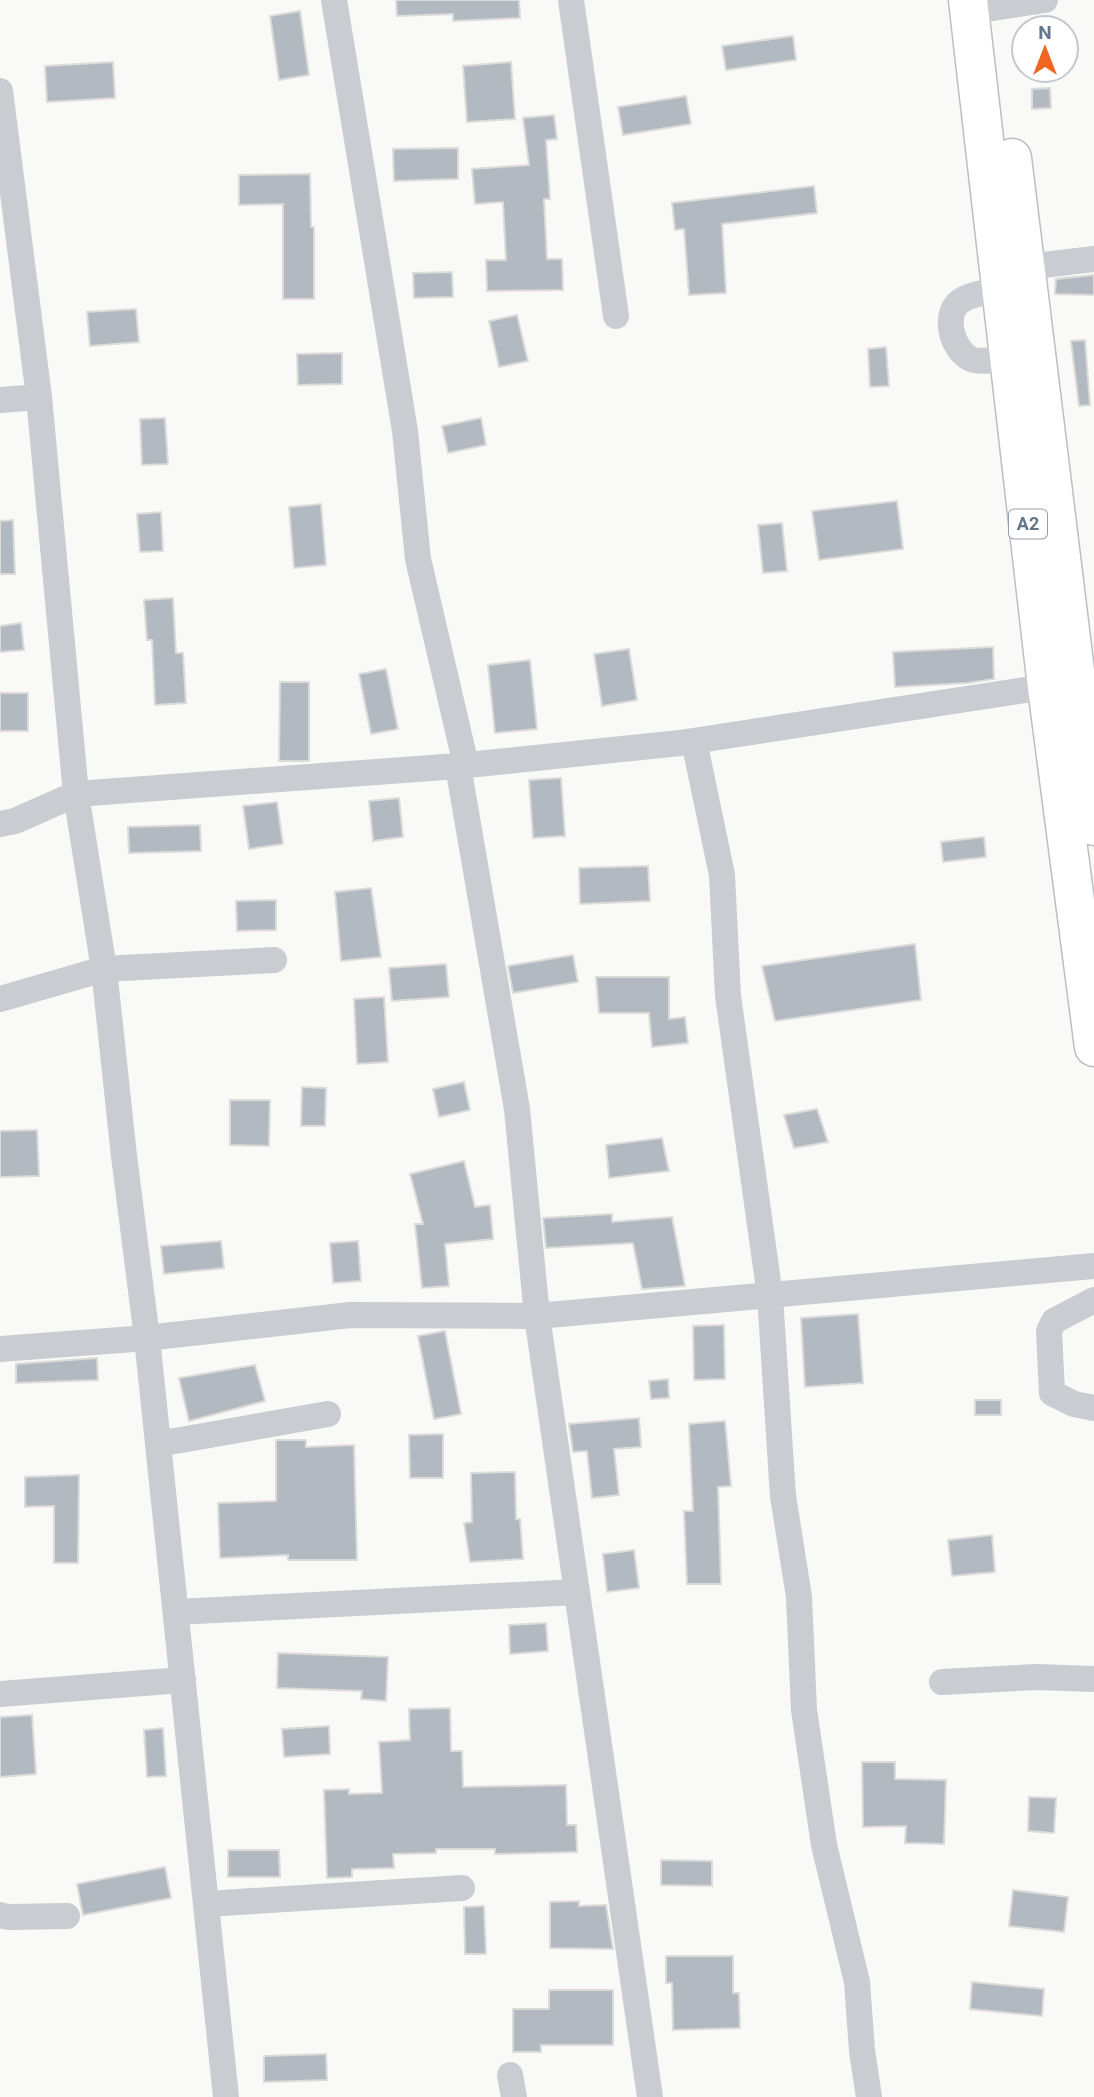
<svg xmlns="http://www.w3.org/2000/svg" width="1094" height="2097" viewBox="0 0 1094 2097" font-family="Roboto,sans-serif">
  <rect width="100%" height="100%" fill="#f9f9f7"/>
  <path fill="#b2b9c0" stroke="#dbdbd9" stroke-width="2" d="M396,0H519L520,18L453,21V14L397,16Z
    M300,11L309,75L279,80L270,16Z
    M793,36L796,60L726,70L722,46Z
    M113,62L115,98L47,102L45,66Z
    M511,62L515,119L467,122L463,66Z
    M1050,88L1051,108L1032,109V89Z
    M686,96L691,124L623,135L618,107Z
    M554,115L557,139L546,140L550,199H544L547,259H562L563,290L487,291L486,260H506L503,202L475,204L472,169L529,165L523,118Z
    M458,148V179L394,181L393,149Z
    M310,174L311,227H314V299H283V204L239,205V175Z
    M814,186L817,213L722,224L726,293L689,295L684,229L675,230L672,203Z
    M452,272L453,297L414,298L413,273Z
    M1094,275V295L1055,294L1056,279Z
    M136,309L139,342L90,346L87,312Z
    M517,315L528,361L499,367L489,321Z
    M1085,340L1090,405L1079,406L1071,341Z
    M886,347L889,386L870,387L868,349Z
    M342,353V384L298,385L297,354Z
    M165,418L168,464L142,465L140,419Z
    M481,418L486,445L448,453L442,426Z
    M897,501L903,549L819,560L812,511Z
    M321,504L326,565L294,568L289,507Z
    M161,512L163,551L140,552L137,514Z
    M13,520L15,574H0V521Z
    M782,523L787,571L763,573L758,525Z
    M173,598L176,653H183L186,703L155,705L152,640H147L144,600Z
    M21,623L24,650L0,652V626Z
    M993,647L994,679L967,683L895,687L893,652Z
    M629,649L637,700L602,706L594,654Z
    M530,660L537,729L495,733L488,665Z
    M386,669L398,729L371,734L359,674Z
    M280,682H309V761H279Z
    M0,693H28V731H0Z
    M561,778L565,836L533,838L529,780Z
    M399,798L403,837L373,841L369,801Z
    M277,802L283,844L249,849L243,806Z
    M200,825L201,851L129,853L128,827Z
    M984,837L986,857L943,862L941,842Z
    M648,866L650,901L580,904L579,868Z
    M371,888L381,957L341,961L335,892Z
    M276,900V930L237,931L236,901Z
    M915,944L921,1000L775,1021L762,966Z
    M573,955L578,982L513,993L508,966Z
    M446,964L449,997L392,1001L389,968Z
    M596,977H669V1019L685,1017L688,1043L652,1047L649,1013H599Z
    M384,997L388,1062L357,1064L354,999Z
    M464,1082L470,1110L439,1117L433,1089Z
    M302,1087L326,1088L325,1126H301Z
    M230,1100H270L269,1146L230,1145Z
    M817,1109L828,1142L794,1148L784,1115Z
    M37,1130L39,1176L0,1177V1131Z
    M662,1138L669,1171L609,1178L606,1145Z
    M464,1161L475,1207L490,1205L493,1239L445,1244L449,1286L422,1288L415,1224H423L410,1174Z
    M612,1214V1222L672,1217L685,1286L642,1289L633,1243L546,1248L543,1218Z
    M221,1241L224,1268L164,1274L161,1246Z
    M358,1241L361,1281L333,1283L330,1243Z
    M858,1314L863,1383L805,1387L801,1318Z
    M724,1325L725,1379L694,1380L693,1326Z
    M445,1331L461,1414L434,1419L418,1336Z
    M97,1358L98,1380L16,1383V1364Z
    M255,1365L265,1401L189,1421L179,1378Z
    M668,1379L669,1398L651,1399L649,1381Z
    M975,1400H1001V1415H975Z
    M639,1418L641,1447L614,1449L619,1495L592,1498L587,1451L573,1452L569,1424Z
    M725,1421L731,1486L718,1487L721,1584H687L684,1511H693L689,1424Z
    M443,1434V1478H410L409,1435Z
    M276,1440H306V1447L354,1445L357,1560H288V1555L220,1558L218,1503L276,1501Z
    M515,1472L516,1519H520L523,1559L470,1562L464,1523L472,1522L471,1473Z
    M79,1475L78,1563H54V1506L25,1507V1477Z
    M992,1535L995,1572L952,1576L948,1540Z
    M634,1550L639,1588L607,1592L603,1554Z
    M546,1623L548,1651L510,1654L509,1625Z
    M278,1653L388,1657L386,1701L361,1699L362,1691L277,1688Z
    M450,1708L451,1751H462L463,1787L566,1785L567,1825H576L577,1852L495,1854V1849H436V1853L393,1854L394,1868L352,1869V1877L327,1878L324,1790L349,1789V1794L382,1793L379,1742L410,1740L409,1709Z
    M32,1715L36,1774L0,1777V1717Z
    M329,1726L330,1754L284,1757L282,1729Z
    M163,1728L166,1776L147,1777L144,1730Z
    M862,1762H895V1779L946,1780L944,1844L905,1843L906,1826L863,1827Z
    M1029,1797L1056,1798L1054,1833L1028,1831Z
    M228,1850H279L280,1877H228Z
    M661,1860L712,1861V1886L661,1885Z
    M165,1867L171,1898L83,1915L77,1884Z
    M1013,1890L1068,1897L1064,1932L1009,1926Z
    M579,1901V1906L606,1905L613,1949L550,1948V1902Z
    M484,1906L486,1954H465L464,1907Z
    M666,1956H733V1993H739L740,2028L673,2030L672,1983H666Z
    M972,1982L1044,1989L1042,2016L970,2009Z
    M549,1990H613V2045H541V2052H513V2009H549Z
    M326,2054L327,2080L264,2082V2056Z"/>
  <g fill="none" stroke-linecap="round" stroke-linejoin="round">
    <g stroke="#bbbec2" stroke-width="41">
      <path id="highway" d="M968,0L1047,687L1094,1047
        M1012,158L1094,826"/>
    </g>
    <path stroke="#c9ccd0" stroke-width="26" d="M334,0L405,431L418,559L466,765
      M571,0L616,316
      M993,8L1045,0
      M0,91L39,397L76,794L104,969L124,1156L147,1338L226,2097
      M1027,267L1094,259
      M1001,289C990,292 975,293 964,299C941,310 951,350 971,359C980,363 998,359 1009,359
      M0,400L39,397
      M694,741L722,875L728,996L770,1296L783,1496L799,1597L804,1710L824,1845L857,1982L862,2051L869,2097
      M458,766L517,1109L537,1316L650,2097
      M0,824L15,821L76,794L458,766L680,743L1064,684
      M0,999L104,969L274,960
      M1094,1300L1054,1321L1049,1331L1052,1393L1074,1404L1094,1408
      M0,1349L147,1338L350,1315L537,1316L1094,1266
      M158,1444L328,1414
      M176,1612L577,1592
      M942,1682L1036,1677L1094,1679
      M0,1694L183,1680
      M206,1904L462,1888
      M0,1915L8,1917L67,1916
      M510,2075L514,2097"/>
    <use href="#highway" stroke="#fff" stroke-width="38"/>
  </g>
  <g text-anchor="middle" stroke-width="7" stroke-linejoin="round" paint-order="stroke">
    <rect fill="#fff" stroke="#949fad" stroke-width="2" x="1009" y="509.5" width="38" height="29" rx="5"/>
    <g font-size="18" font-weight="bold" fill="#66768a">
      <text x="1028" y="530">A2</text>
    </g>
  </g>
  <g transform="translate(1045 49)"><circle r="33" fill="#ffffff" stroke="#c2c8d0" stroke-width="2"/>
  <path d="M0-5L12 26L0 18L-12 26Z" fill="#ef6621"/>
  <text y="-10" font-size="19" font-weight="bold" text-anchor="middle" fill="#66768a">N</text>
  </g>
</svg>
